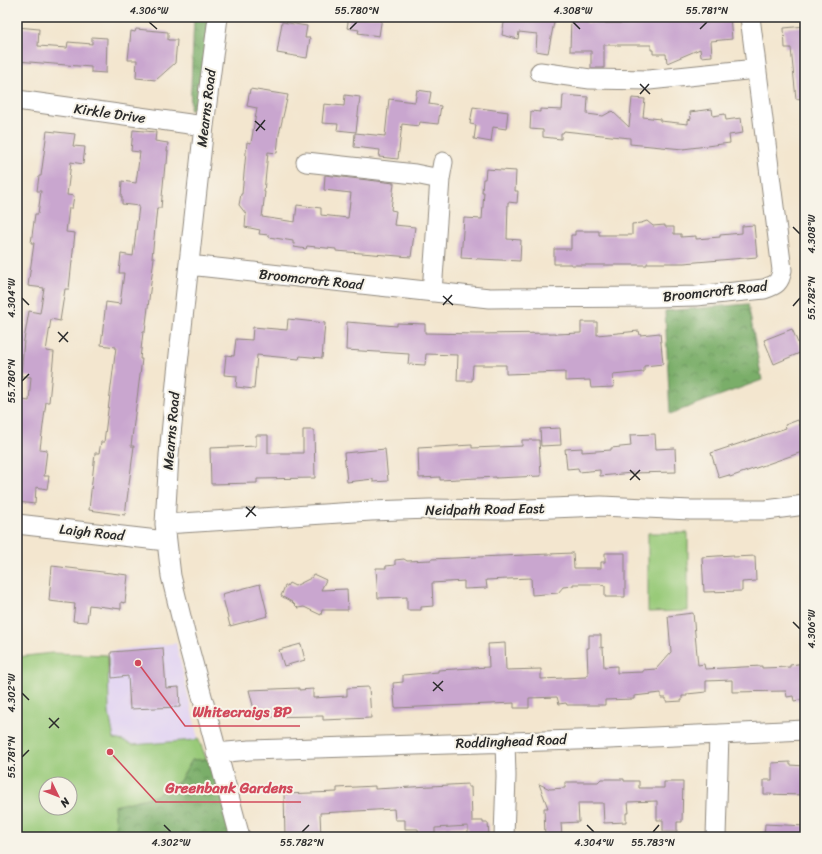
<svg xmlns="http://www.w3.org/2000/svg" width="822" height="854" viewBox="0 0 822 854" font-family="Sriracha,sans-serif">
  <defs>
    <pattern id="forest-crowns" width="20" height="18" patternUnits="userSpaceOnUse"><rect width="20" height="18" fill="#7aae69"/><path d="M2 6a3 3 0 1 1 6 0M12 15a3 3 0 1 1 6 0" fill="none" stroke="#648e57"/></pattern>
  </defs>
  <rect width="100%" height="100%" fill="#f7f3e8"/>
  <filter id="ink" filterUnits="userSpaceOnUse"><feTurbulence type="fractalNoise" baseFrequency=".025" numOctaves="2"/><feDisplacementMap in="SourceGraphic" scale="8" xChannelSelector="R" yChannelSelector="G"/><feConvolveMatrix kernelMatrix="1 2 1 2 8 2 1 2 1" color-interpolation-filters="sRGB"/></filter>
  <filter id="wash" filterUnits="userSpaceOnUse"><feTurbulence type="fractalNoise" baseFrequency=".012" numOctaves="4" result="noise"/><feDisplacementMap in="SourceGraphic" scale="16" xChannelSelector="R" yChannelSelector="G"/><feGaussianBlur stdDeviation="0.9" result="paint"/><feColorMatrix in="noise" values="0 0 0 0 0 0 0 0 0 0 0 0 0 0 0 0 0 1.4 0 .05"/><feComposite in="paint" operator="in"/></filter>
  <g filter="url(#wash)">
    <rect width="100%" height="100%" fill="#f3e6cf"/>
    <path fill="#e2d4f3" d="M176,643L198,738L195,740L133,745L123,741L114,739L109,713V651Z"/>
    <path fill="#99ca79" stroke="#627a52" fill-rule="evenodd" d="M648,533H688V611L648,612Z
      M52,653L108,655L109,713L114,739L123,741L133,745L195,740L198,738L222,797L233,837H17V657ZM46,784H70V808H46Z"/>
    <path fill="url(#forest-crowns)" stroke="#526c4a" d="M194,17H209L199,103L190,111Z
      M748,304L762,380L670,414L665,311Z
      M207,759L222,797L233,837H117L114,806L155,796L179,782L192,760Z"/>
    <g id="blocks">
      <path fill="#c9a6cf" d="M349,17H382L379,36L358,33L359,30L347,28Z
        M505,17H555L548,53L536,51L537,34L519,32L518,39L502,35Z
        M571,17H586V23H627V19L653,20V17H730L732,39L711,41L712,56L701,57L700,49L667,63L666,54H653V50H651V45H604V68H591V51H570Z
        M282,22L307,26L305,38H310L307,58L277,53Z
        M805,26V98L796,99L791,48H785L784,28Z
        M17,27L39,29L38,46L67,48L68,42L92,44V37L107,38L106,73L91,72V67L17,61Z
        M136,29L168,32V40H177L175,63L156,80L136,78L137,60H128L131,31L135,32Z
        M250,89L288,95L279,134L277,153L268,152L264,192H265L262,217L295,222L297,205L321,208V215L348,218L351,193L324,190L325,175L394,183L391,210L396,211L394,225L415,227L411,257L336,251V249L307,246L306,249L294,247L295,244H293V241L269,237V235L259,234L260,230L245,227L246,214L239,205L241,194H242L247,142L251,143L257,108L247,106Z
        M417,90L431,92L429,104L441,106L438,124L420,122L419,126L402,124L398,159L379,157L380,150L354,147L355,133L385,136L389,99L415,102Z
        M345,95L360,97L356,132L337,130L338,124L322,123L324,104L344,106Z
        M563,95L588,97L587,114L603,116L612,111L629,127L632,98L645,99L643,117L660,119V121L688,124V120L691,119L690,112L712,109L713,116L725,114L726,120L741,118L743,133L729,135L730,143L683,149L630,144V138L564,131L563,133H561V139L543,137V130L530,129L531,111L540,112V109L562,110Z
        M473,107L508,112L506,129L493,127L491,142L474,139L476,125L470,124Z
        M133,130L156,132L155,141L168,143L167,151H168L167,164H165L161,208H157L152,258H154L145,332H143L140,359H142L131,446H134L125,515L89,510L95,453H99L101,442H104L116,347L101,345L106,302L120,304L124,273H119L121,254L133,256L139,206L122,204V197H121L122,181L136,183L140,152L131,151Z
        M47,131L75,134L73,146L85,147L83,164L71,162L69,179L67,195L74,196L72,208H69L66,232L75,233L69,289H65L60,321L51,319L46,351L54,352L49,402H46L40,449L47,450L44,476H49L47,489L36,487L35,504L17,502V399L29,401L31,377L21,376L24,340L29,311L40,313L44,288L28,286L34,243H31L35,214H38L41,191H37L39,176H41Z
        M486,169L516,171L515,191H518L517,203L508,202L507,239L521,240L520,261L461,258L464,218L482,219L484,192H482L483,179H485Z
        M647,221L653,226L665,225V227H674V234H681V237L696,236V239L720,237V235L742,233V226L754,225L757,257L684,263H647V265H571V264H554V249H571V235H575V231H599V235H632V224L641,223Z
        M288,319L325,323L322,358L300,356L299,359L257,355L254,389L236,387L237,376L224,375L226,355L234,356L236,339L252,340L253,327L287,330Z
        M347,322L397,326V323L425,324V333L476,334L556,333V334L581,333V322H597V335L639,331L640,335L660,333L663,364L644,366V372L613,375L614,387L591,388L590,380L565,381V372L506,374V365H473L472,381H457L458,355L426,354L425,365L408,364L409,354L346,350Z
        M792,329L802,352L774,364L764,340Z
        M798,420L802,431L805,430V451L730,477L729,475L719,478L711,453L786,428L785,425Z
        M560,428L561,445L541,446L540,429Z
        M303,430H314L315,478L257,479V483L211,484L210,448L256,446V435H268V453H303Z
        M655,434L656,449L675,448L676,472L632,473L600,476V470L579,472L578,468L567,469L565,449L582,448V452L611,450V448L631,446L630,435Z
        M522,440H539L541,476L496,478V477L440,480V477L419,478L418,448L472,445V448L522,446Z
        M385,449L388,481L373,482V479L347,482L344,453Z
        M573,553L574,568H601V562H605V553H625V597H605V586L601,585V584H573V586L563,587L558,593L532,595L531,578L486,580L487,588L464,589V581L432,583L433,606L421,607V610H407V597L378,598L376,568H386V566L395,565V560L404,559L407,561L431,560V559Z
        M733,555V557L755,556L756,581L742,582V591L704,592L702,557Z
        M52,566L128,575L125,603L121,602V609L89,605L87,622L73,621L75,604L49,601Z
        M313,574L326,580L321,590L347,589L348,610H322L321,615L304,607L298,608L292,602L281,596L285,586H287L289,583L295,586L311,578Z
        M260,584L268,616L230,626L222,594Z
        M693,613L698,665L704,664L705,669L762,666V668L790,667V665L805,663V699L794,701L793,696L787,697L786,691L732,692V680L706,681V692L687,694V696H682V701L666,702V698H661V693L634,696V699L605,700V705H567L566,703L559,704L557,697L529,698V708H514V703L395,708L393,683L403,682V675L438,672V670L489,667L488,644L505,643L506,670L541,669V679L586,677V675H588L587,648H589V635H601V648L603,647L604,667L617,666V673L643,672V670L656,669L671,652L668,616Z
        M301,644L305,660L284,666L279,650Z
        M163,648L166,688L179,687L180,707L130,709L128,676L112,678L111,652Z
        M369,687L371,718L323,720V716L256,717L249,690L299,688V690L313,689V698L347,696V688Z
        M790,762V765L805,766V795L764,794V780H772V763Z
        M601,779H624V781H639V788H664V782H683L682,822H677V831H663V820H657V801L628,802L629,813H626V822L604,823L603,803H578L579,822L561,823L562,837H545L544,808H548L539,784L550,789L565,788V782H598Z
        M468,784V787H471L472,821H483V823H488L489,836H484V837H468V826L435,828V837H419L418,829H405V820H395L394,809L320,813L321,837H285L284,794L337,792V788L375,786V789Z
        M765,824L805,826V837H764Z"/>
    </g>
  </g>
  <g filter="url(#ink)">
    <use href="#blocks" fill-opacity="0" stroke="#8f887d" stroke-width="1"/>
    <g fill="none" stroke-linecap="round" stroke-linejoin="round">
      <g stroke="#8f887d" stroke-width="21">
        <path id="minor" d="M218,17L204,126L177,373L169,455L165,524L171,576L186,637L240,837
          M540,72L590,79L649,80L756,69
          M17,100L204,126
          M306,162L415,174L440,179
          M189,265L489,298L655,297L696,296L764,289C776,285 780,283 782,270L750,17
          M432,292L440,179L443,162
          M17,524L166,541
          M165,524L371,511L430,509L501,510L601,506L691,510H766L805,505
          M216,753L250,750L609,739L805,730
          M504,837L506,776L505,741
          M716,837L719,734"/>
      </g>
      <use href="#minor" stroke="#fff" stroke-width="19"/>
    </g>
  </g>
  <path fill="none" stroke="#2b2b2b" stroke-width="1.5" d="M149,22L157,29M573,22L580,29M350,29L357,22M700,29L707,22M640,84L650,94M640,94L649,84M255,121L265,130M256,131L265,120M793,227L800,234M443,296L453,305M22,298L29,305M443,305L452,295M793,306L800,298M58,332L68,342M59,342L68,332M22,381L29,374M630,470L640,480M630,480L640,470M246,507L256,516M246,517L255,506M793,622L800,629M433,682L443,691M433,691L443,681M22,693L29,700M49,718L59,728M49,728L59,718M22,757L29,750M164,825L171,832M587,825L594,832M302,832L309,825M653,832L659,825"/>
  <g text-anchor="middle" stroke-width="4" stroke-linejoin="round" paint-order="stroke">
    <g font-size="14" fill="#2b2b2b" stroke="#f7f3e8">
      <text transform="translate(206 108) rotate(-83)" y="5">Mearns Road</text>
      <text transform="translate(110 113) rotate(8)" y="5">Kirkle Drive</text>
      <text transform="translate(311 279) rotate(6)" y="5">Broomcroft Road</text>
      <text transform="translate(715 291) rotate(-6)" y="5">Broomcroft Road</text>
      <text transform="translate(171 431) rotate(-85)" y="5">Mearns Road</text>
      <text transform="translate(485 509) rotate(-1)" y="5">Neidpath Road East</text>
      <text transform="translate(92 532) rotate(6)" y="5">Laigh Road</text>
      <text transform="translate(511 741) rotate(-2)" y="5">Roddinghead Road</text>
    </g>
  </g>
  <path fill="none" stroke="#d1495b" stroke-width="1.5" d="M138 663L185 726H300M110 752L156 802H301"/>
  <g fill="#d1495b" stroke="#f7f3e8" stroke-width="1.5">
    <circle cx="138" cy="663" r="4"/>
    <circle cx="110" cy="752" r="4"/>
  </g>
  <g font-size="15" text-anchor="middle" font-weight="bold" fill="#d1495b" stroke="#f7f3e8" stroke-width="4" stroke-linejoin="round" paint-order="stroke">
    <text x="242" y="717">Whitecraigs BP</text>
    <text x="229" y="793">Greenbank Gardens</text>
  </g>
  <rect width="822" height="854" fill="none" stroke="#f7f3e8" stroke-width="44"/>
  <g transform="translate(58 796) rotate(133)"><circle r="19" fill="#f7f3e8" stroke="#a5a39c"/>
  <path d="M0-3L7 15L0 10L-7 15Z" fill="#d1495b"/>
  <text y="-6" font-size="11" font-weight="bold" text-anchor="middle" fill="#2b2b2b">N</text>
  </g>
  <rect x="22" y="22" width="778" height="810" fill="none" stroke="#2b2b2b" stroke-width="1.5"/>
  <g font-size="10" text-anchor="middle" fill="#2b2b2b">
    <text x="149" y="14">4.306°W</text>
    <text x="357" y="14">55.780°N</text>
    <text x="573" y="14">4.308°W</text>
    <text x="707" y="14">55.781°N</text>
    <text transform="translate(811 234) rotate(-90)" y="4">4.308°W</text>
    <text transform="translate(811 298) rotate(-90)" y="4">55.782°N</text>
    <text transform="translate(11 298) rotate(-90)" y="4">4.304°W</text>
    <text transform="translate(11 381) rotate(-90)" y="4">55.780°N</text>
    <text transform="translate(811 629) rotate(-90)" y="4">4.306°W</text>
    <text transform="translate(11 693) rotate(-90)" y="4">4.302°W</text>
    <text transform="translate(11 757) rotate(-90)" y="4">55.781°N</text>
    <text x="171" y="846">4.302°W</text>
    <text x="302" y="846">55.782°N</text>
    <text x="594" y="846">4.304°W</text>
    <text x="653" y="846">55.783°N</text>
  </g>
</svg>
